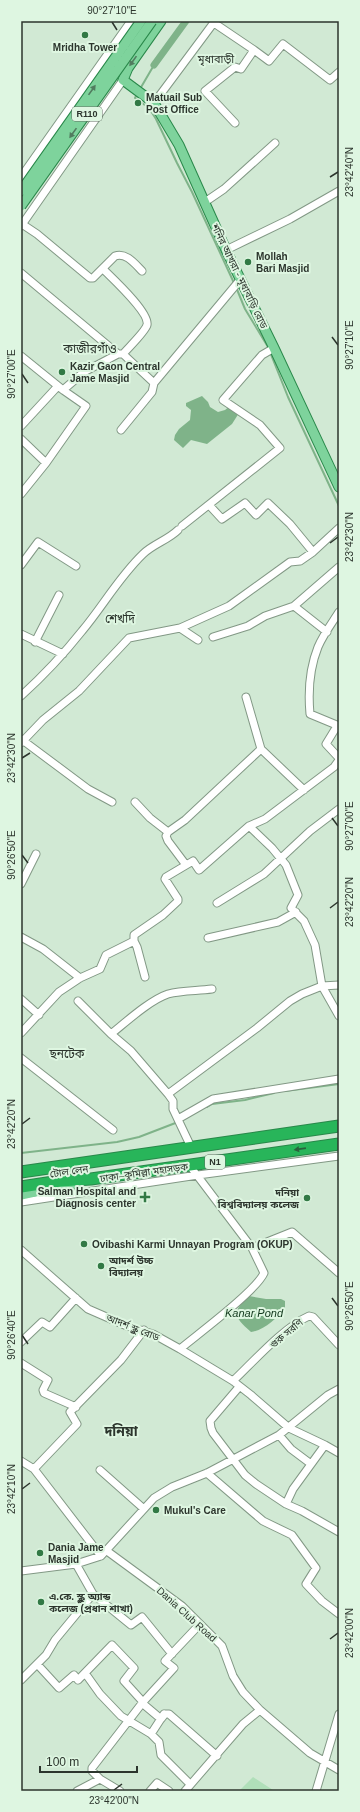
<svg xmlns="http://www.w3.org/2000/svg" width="360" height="1812" viewBox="0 0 360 1812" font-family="Arial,'Noto Sans Bengali',sans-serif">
  <rect width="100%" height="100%" fill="#d1e9d4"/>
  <path fill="#b0dfb9" d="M253,1777L273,1790V1791H239Z"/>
  <path fill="#7fb389" d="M202,396L208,402L210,407L218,412L225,410L231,405L239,413L232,424L207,444L191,440L183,448L174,440L175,435L179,429L190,420L191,410L186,406V403Z
    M249,1296L266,1299H281L285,1301V1309C276,1318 265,1330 251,1332C234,1317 231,1312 249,1296Z"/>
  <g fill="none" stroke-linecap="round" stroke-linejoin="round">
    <path stroke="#7fb389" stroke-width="2" d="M140,89L154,65
      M137,94L135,98L149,108L156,119L177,163L192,192L234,283
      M236,287L245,309L268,347L288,397L339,506
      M285,1091L339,1084
      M207,1107L212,1104L245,1100L274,1093
      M21,1153L117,1142L139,1137L178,1122"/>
    <path stroke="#7fb389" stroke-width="7" d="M154,65L186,21"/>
    <g stroke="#829885" stroke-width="9">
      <path id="minor" d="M214,23L254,50L241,69L235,67L205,91L235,123
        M254,50L269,61L283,44L330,80L339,72
        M154,103L215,21
        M21,177L131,21
        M205,202L224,189L275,143
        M22,224L37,234L90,278H93L115,256C126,252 135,264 142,271
        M21,226L123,80
        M226,250L290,219L339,191
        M21,273L118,354
        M123,354L154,383
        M21,356L63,390L84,372L118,354H123C128,348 145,332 147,325C150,313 112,278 103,269
        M21,426L58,386
        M121,430L152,392L154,383L240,280
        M21,439L46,463
        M21,494L46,463L86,406L63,390
        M209,505L222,519L245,503L256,515L268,503L290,524L313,552
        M182,526L280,448L260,425L223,400L262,355L274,348
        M21,565L38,542L76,566
        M294,606L327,632
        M339,612C332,623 323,635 318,647C310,667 308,692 310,714L339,726
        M180,628L198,640
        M21,634L63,654
        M213,637L248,626L265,616L294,606L339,567
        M35,642L59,595
        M21,696C43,676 63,655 82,631C103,606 119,577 143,554C153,544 168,540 178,530
        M246,697L261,749L304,790
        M337,726L326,744L339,758
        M21,739L88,789L112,802
        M21,743L43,720L79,691L129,638L180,628L229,606L290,562L300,561L313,552L339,528
        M135,802L150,818L168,832
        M249,826L272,848L286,865L298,895L291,908L304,921L315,945L322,986L339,1016
        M186,865L168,841L166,836L168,832L185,820L261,749
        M21,884L36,854
        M217,903L264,874L310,831L339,809
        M21,937L43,949L80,978
        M208,938L278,922L296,912
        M134,941L137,947L145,977
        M21,999L39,1015
        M78,1001L111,1034L131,1051L168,1094
        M21,1033L59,992L80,978L100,969L106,955L134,941V935L163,915L178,901V899L165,879L166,877L193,861L199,870L249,826L265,819L334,767L339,760
        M111,1034C126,1022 150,1000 168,994C182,990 197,991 212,989
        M21,1058L113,1130
        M178,1119L213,1099L339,1079
        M191,1147L173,1109V1101L168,1094L257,1028L290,1001L302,994L322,986L339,985
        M21,1202L198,1175L339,1156
        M252,1248L292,1232L339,1273
        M21,1250L88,1309L127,1326L153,1334L180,1349L233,1381L251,1395L289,1428L325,1445L293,1489L286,1504
        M21,1342L42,1322L50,1327L76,1298
        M180,1349C198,1334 256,1291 264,1273L252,1248L190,1166
        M21,1363L48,1380L43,1390L44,1393L76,1407
        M233,1381C253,1362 284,1327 309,1316L313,1317L339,1345
        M239,1387L210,1421L211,1428L213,1433L245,1475L256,1484L286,1504L302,1511L339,1532
        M279,1435L291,1449L311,1464
        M325,1445L339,1453
        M21,1461L34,1469L101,1556
        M34,1469L77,1424L70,1412L121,1360L144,1330
        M100,1470L144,1509
        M207,1473L263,1521L292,1535L316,1568L306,1584L322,1601L339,1614
        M107,1551L182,1606L222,1646L233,1676L243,1692L260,1710L310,1753L339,1770
        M76,1564L93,1594L131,1625L142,1617L172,1654
        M21,1571L76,1564L101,1556L154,1498L172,1487L207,1473L279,1435L328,1395L339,1389
        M37,1664L59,1688L74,1675L78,1680L112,1645L134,1668L124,1681L143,1702L174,1668L165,1661L200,1624
        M85,1673L100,1694L121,1716L151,1734L164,1714
        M21,1680L46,1655L55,1640L93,1594
        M142,1703L161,1719L165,1714H169L217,1756
        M151,1734L159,1742L161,1755L190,1784
        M100,1779L92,1771V1768L143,1702
        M77,1791L100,1779L120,1791
        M150,1791L157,1783L169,1791
        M185,1791L243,1724L260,1710
        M316,1791L339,1714"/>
    </g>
    <g stroke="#29884a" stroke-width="11">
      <path id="major" d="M161,21L128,68L123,80L154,103L179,145L226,250L274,348L339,487
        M21,1195L72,1184"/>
    </g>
    <g stroke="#29884a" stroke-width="13">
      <path id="highway" d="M21,1172L339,1126
        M21,1187L60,1181L91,1179L339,1144"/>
    </g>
    <use href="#minor" stroke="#fff" stroke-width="7"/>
    <use href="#major" stroke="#7ed39c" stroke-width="9"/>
    <use href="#highway" stroke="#28b55a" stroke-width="11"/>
    <g stroke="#29884a" stroke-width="11" stroke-linecap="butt">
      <path id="major-bridge" d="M21,191L141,21
        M21,206L152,21"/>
    </g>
    <use href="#major-bridge" stroke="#7ed39c" stroke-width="9"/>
  </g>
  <defs><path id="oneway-solid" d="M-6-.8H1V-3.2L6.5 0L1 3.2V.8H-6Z"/></defs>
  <g fill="#517c5f">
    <use href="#oneway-solid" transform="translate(133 61) rotate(125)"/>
    <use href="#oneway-solid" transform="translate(92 90) rotate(-55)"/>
    <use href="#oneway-solid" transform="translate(73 133) rotate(125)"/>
  </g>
  <use fill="#2b623d" href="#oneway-solid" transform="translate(300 1149) rotate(172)"/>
  <path fill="none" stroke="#2c352d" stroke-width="1.5" d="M112,22L117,30M330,177L338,172M332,337L338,345M22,374L28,383M330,543L338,537M22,758L30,753M332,818L338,826M22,855L28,863M330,908L338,902M22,1124L30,1118M332,1298L338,1306M22,1335L28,1344M22,1489L30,1483M330,1639L338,1633M114,1790L122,1784"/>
  <g fill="#327945" stroke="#def6e1" stroke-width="1.5">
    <circle cx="85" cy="35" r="4"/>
    <circle cx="138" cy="103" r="4"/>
    <circle cx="248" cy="262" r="4"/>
    <circle cx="62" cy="372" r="4"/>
    <path d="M143 1191h4v4h4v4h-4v4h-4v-4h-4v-4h4z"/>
    <circle cx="307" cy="1198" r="4"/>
    <circle cx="84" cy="1244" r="4"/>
    <circle cx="101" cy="1266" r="4"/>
    <circle cx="156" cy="1510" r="4"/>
    <circle cx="40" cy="1553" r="4"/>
    <circle cx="41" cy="1602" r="4"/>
  </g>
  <g text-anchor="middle" stroke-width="4" stroke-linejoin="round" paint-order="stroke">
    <g fill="#def6e1" stroke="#616f63" stroke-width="1">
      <rect x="72" y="107" width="30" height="14" rx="3"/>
      <rect x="205" y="1155" width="20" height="14" rx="3"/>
    </g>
    <g font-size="9" font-weight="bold" fill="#2c352d">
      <text x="87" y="117">R110</text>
      <text x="215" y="1165">N1</text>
    </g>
    <g font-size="10" font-weight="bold" fill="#2c352d" stroke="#def6e1" text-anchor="start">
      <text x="85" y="51" text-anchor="middle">Mridha Tower</text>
      <text x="146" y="101">Matuail Sub<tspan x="146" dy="12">Post Office</tspan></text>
      <text x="256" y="260">Mollah<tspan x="256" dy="12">Bari Masjid</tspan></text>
      <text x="70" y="370">Kazir Gaon Central<tspan x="70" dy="12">Jame Masjid</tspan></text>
      <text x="136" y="1195" text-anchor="end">Salman Hospital and<tspan x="136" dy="12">Diagnosis center</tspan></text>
      <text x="299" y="1196" text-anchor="end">দনিয়া<tspan x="299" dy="12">বিশ্ববিদ্যালয় কলেজ</tspan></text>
      <text x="92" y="1248">Ovibashi Karmi Unnayan Program (OKUP)</text>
      <text x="109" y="1264">আদর্শ উচ্চ<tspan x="109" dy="12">বিদ্যালয়</tspan></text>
      <text x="164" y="1514">Mukul's Care</text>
      <text x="48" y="1551">Dania Jame<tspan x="48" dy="12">Masjid</tspan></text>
      <text x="49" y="1600">এ.কে. স্কুল অ্যান্ড<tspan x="49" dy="12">কলেজ (প্রধান শাখা)</tspan></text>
    </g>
    <g font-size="10" fill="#2c352d" stroke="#def6e1">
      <text transform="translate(240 276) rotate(64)" y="4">শনির আখরা - মৃধাবাড়ি রোড</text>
      <text transform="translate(69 1171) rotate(-8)" y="4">টোল লেন</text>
      <text transform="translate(144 1172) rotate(-8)" y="4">ঢাকা–কুমিল্লা মহাসড়ক</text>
      <text transform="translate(133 1327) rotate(22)" y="4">আদর্শ স্কুল রোড</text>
      <text transform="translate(286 1333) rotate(-40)" y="4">গুরু সরণি</text>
      <text transform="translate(187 1614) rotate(42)" y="4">Dania Club Road</text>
    </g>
    <g font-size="11" fill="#2c352d" stroke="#def6e1">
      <text x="216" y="63">মৃধাবাড়ী</text>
    </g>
    <g font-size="11" font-style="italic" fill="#11381c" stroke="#def6e1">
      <text x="254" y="1317">Kanar Pond</text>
    </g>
    <g font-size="12" fill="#2c352d" stroke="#def6e1">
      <text x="90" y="353">কাজীরগাঁও</text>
      <text x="120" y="623">শেখদি</text>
      <text x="67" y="1058">ছনটেক</text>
    </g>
    <g font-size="14" font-weight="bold" fill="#2c352d" stroke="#def6e1">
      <text x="121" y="1436">দনিয়া</text>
    </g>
  </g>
  <rect width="360" height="1812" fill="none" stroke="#def6e1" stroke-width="44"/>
  <path d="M40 1766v6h97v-6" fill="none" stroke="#2c352d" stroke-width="2"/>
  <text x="46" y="1766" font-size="12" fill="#2c352d" stroke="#def6e1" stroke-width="3" paint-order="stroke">100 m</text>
  <rect x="22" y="22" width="316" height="1768" fill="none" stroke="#2c352d" stroke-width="1.5"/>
  <g font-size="10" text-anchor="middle" fill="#2c352d">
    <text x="112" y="14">90°27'10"E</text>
    <text transform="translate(349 172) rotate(-90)" y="4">23°42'40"N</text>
    <text transform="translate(349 345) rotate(-90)" y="4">90°27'10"E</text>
    <text transform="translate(11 374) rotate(-90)" y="4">90°27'00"E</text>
    <text transform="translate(349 537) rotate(-90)" y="4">23°42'30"N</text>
    <text transform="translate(11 758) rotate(-90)" y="4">23°42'30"N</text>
    <text transform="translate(349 826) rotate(-90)" y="4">90°27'00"E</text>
    <text transform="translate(11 855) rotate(-90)" y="4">90°26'50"E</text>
    <text transform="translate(349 902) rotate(-90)" y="4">23°42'20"N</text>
    <text transform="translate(11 1124) rotate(-90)" y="4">23°42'20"N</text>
    <text transform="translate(349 1306) rotate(-90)" y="4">90°26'50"E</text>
    <text transform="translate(11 1335) rotate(-90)" y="4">90°26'40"E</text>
    <text transform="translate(11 1489) rotate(-90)" y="4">23°42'10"N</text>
    <text transform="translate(349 1633) rotate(-90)" y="4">23°42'00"N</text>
    <text x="114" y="1804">23°42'00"N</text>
  </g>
</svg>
